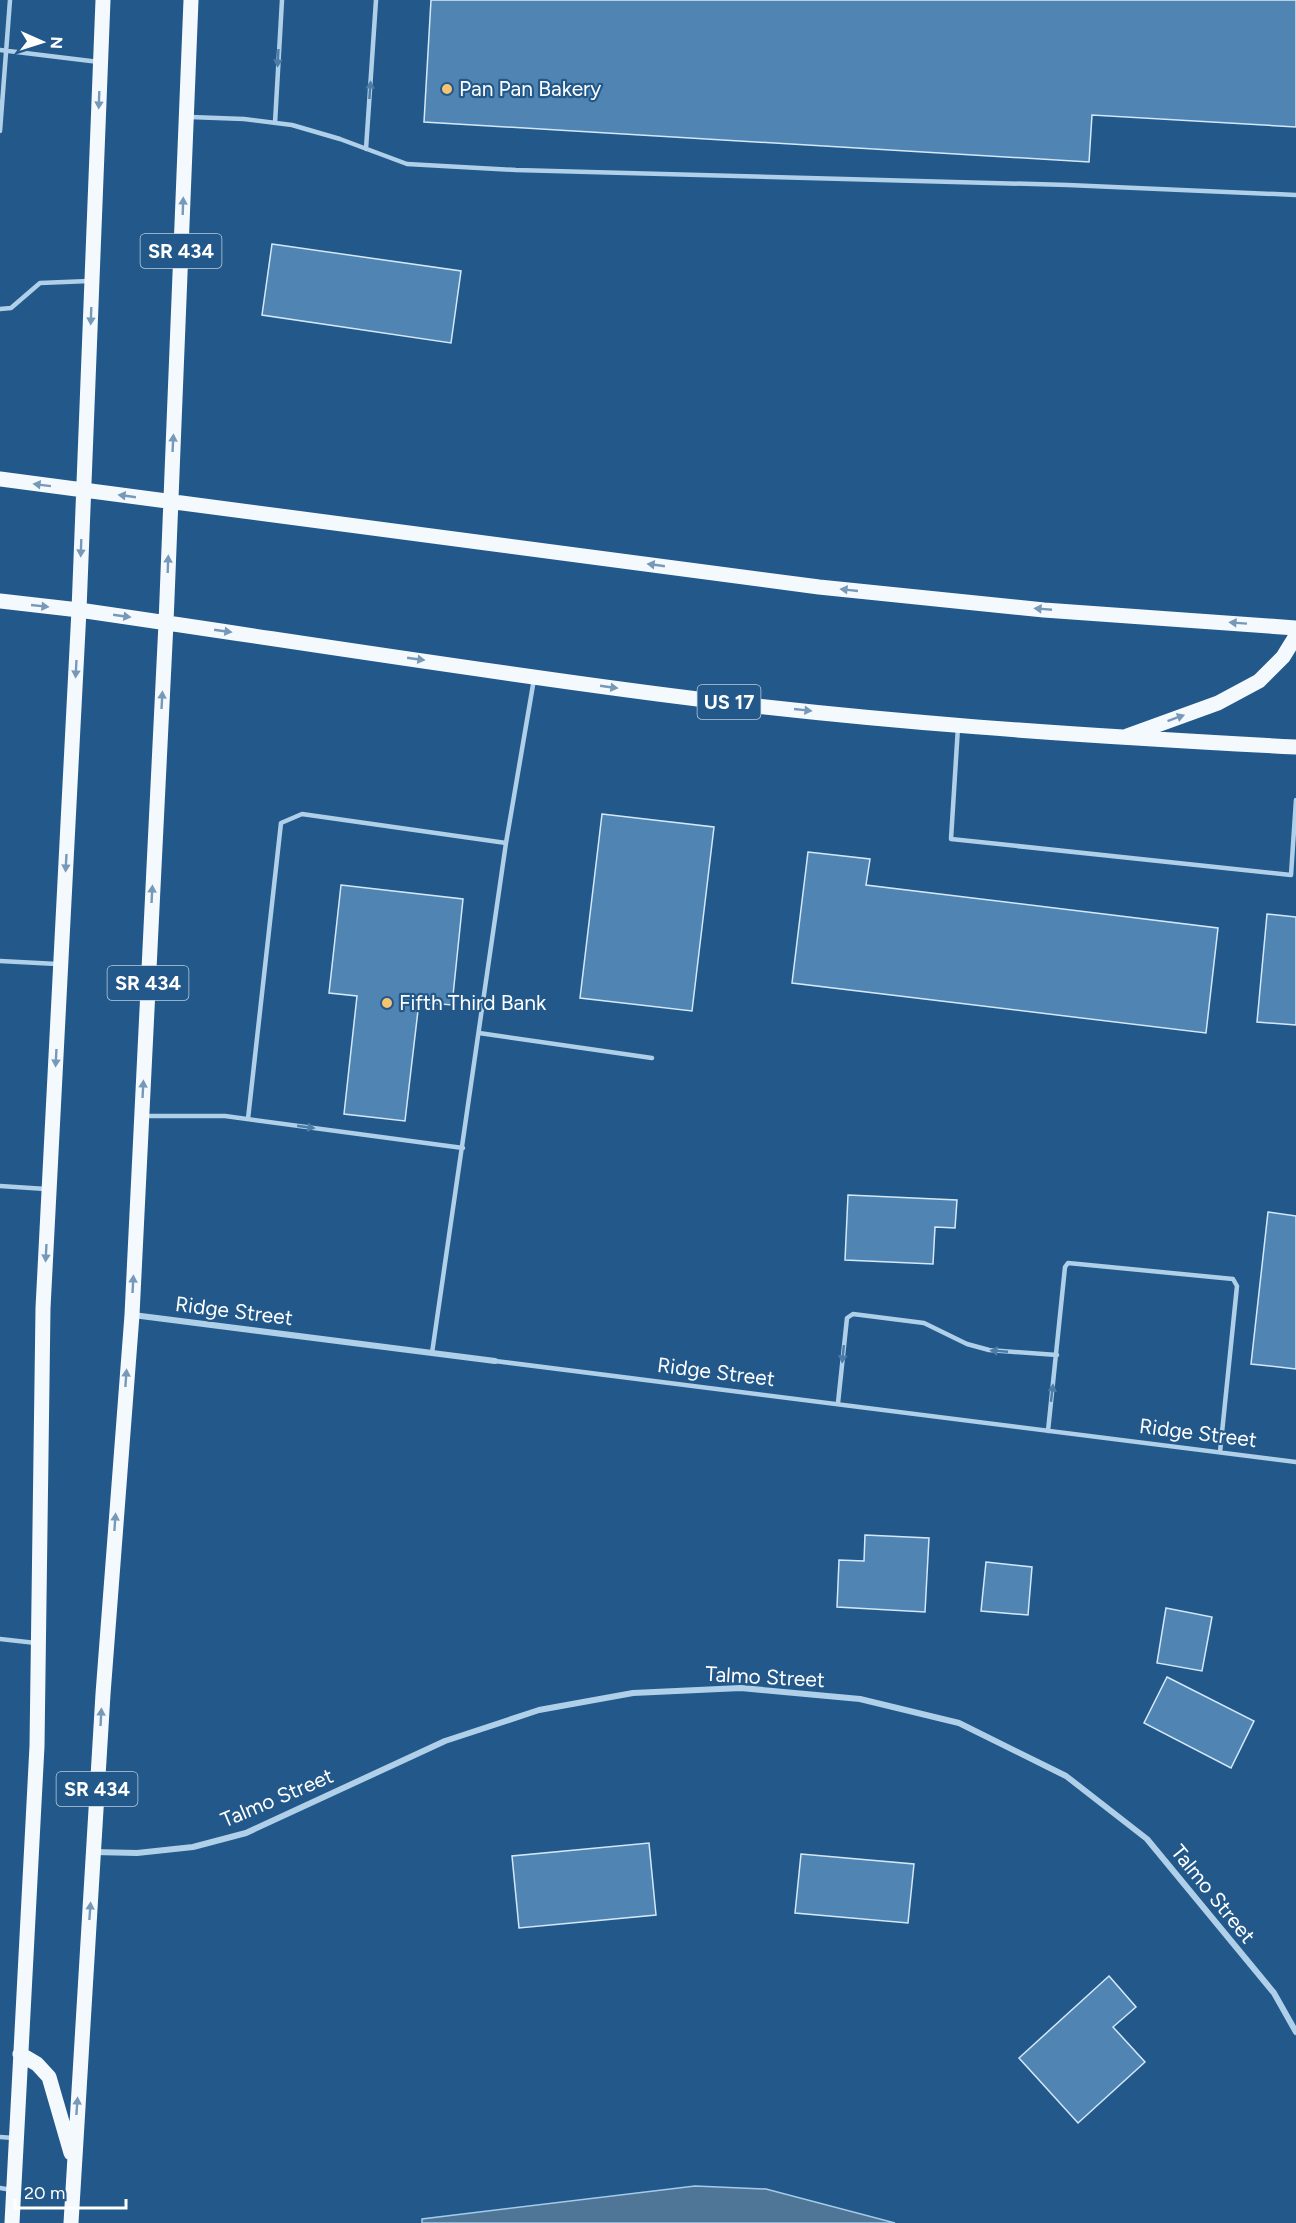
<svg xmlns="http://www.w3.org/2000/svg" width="1296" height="2223" viewBox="0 0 1296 2223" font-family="Figtree,sans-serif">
  <rect width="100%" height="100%" fill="#23598a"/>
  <path fill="#4f7597" stroke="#a4cbeb" stroke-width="1.5" d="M695,2186L766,2189L895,2223H422V2219Z"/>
  <path fill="#5085b3" stroke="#d5e8f8" stroke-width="1.5" d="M431,0H1296V127L1092,115L1089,162L424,122Z
    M272,244L461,271L451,343L262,315Z
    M602,814L714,827L692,1011L580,998Z
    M808,852L870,859L866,885L1218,928L1206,1033L792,983Z
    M341,885L463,899L452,1005L419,1002L405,1121L344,1114L357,996L329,993Z
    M1267,914L1296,917V1025L1257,1022Z
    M848,1195L957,1200L955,1228L935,1227L933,1264L845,1260Z
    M1268,1212L1296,1216V1369L1251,1364Z
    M865,1535L929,1538L925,1612L837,1607L839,1560L864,1561Z
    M986,1562L1032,1567L1028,1615L981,1611Z
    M1166,1608L1212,1617L1202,1671L1157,1663Z
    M1167,1677L1254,1721L1231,1768L1144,1723Z
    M649,1843L656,1915L519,1928L512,1856Z
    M801,1854L914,1864L908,1923L795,1913Z
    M1109,1976L1136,2007L1113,2027L1145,2062L1078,2123L1019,2058Z"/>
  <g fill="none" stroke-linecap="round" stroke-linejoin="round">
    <path stroke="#b0d0ea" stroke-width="4.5" d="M0,50L99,62
      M190,117L244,119L292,125L340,139L407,164L516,170L1068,185L1296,195
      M275,123L282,0
      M0,131L10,0
      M366,149L376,0
      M0,309L11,308L40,283L89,281
      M958,727L951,839L1291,875L1296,800
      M506,843L534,679
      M0,961L57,964
      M479,1033L652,1058
      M144,1116H225L463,1148
      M248,1119L281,823L302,814L506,843L432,1353
      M0,1186L46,1189
      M495,1361L1296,1462
      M838,1403L847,1318L853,1314L924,1323L967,1344L989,1350L1057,1355
      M1048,1431L1065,1267L1068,1263L1233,1279L1237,1286L1220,1452
      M0,1639L36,1643
      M0,2137L14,2138
      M0,2188L12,2190"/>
    <path stroke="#b0d0ea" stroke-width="6" d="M133,1315L495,1361
      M94,1852L137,1853L193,1847L246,1833L445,1741L539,1710L633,1693L741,1688L860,1699L959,1723L1066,1776L1147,1839L1274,1993L1296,2032"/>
    <path stroke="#f4f9fe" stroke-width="15" d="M0,479L819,587L1044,610L1296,628
      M0,601L79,610C272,638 465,669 658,694C870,722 1083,736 1296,747
      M1127,736L1218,703L1259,681L1283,657L1296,636
      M20,2054L37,2064L49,2077L71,2153
      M12,2223L37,1746L43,1308L79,610L103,0
      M71,2223L103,1694L132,1315L166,623L191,0"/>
  </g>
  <defs><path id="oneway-solid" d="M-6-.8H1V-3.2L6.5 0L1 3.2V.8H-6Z" transform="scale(1.5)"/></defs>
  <g fill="#4d7da7">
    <use href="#oneway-solid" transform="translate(278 58) rotate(93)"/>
    <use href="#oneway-solid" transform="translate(370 90) rotate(-86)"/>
    <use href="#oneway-solid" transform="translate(306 1127) rotate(8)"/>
    <use href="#oneway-solid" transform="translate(999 1351) rotate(-175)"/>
    <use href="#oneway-solid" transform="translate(843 1354) rotate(96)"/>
    <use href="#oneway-solid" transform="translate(1052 1393) rotate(-83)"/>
  </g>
  <g fill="#7799b8">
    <use href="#oneway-solid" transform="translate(99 100) rotate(92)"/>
    <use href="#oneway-solid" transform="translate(183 206) rotate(-88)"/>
    <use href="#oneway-solid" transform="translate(91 316) rotate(92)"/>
    <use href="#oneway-solid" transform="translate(173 443) rotate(-87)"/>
    <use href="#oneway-solid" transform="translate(42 485) rotate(-173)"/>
    <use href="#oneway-solid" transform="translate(127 496) rotate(-172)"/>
    <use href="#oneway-solid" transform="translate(81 548) rotate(92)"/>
    <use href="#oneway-solid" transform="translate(168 564) rotate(-88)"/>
    <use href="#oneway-solid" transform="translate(656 565) rotate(-172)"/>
    <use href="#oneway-solid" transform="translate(849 590) rotate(-174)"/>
    <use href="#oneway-solid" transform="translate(40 606) rotate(6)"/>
    <use href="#oneway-solid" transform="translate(1043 609) rotate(-175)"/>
    <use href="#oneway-solid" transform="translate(122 616) rotate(8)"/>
    <use href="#oneway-solid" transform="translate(1238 623) rotate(-176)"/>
    <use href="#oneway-solid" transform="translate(223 631) rotate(8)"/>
    <use href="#oneway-solid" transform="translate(416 659) rotate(8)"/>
    <use href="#oneway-solid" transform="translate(76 669) rotate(93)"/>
    <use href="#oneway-solid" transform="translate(609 687) rotate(8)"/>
    <use href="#oneway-solid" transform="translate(162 700) rotate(-87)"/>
    <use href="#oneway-solid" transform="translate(803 710) rotate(6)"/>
    <use href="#oneway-solid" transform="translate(1176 718) rotate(-20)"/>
    <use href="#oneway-solid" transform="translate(66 863) rotate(93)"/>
    <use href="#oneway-solid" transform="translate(152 894) rotate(-87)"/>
    <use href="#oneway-solid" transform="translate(56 1058) rotate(93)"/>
    <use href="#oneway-solid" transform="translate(143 1089) rotate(-87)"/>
    <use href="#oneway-solid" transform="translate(46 1253) rotate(93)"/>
    <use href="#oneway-solid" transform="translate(133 1284) rotate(-87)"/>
    <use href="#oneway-solid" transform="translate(126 1378) rotate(-86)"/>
    <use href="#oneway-solid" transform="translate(115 1522) rotate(-86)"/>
    <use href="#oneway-solid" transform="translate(101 1717) rotate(-87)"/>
    <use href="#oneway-solid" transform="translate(90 1911) rotate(-86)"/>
    <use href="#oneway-solid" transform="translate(77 2106) rotate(-86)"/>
  </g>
  <g fill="#f5c473" stroke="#23598a" stroke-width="2">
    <circle cx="447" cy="89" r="6"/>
    <circle cx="387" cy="1003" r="6"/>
  </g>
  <g text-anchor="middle" stroke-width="4.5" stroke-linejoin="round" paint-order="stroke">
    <g fill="#23598a" stroke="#bdcddc" stroke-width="1.5">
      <rect x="140.5" y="234" width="81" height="34" rx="4.5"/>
      <rect x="697.5" y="685" width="63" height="34" rx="4.5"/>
      <rect x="107.5" y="966" width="81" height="34" rx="4.5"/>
      <rect x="56.5" y="1772" width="81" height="34" rx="4.5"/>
    </g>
    <g font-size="20" font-weight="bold" fill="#fff">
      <text x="181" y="258">SR 434</text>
      <text x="729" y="709">US 17</text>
      <text x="148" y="990">SR 434</text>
      <text x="97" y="1796">SR 434</text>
    </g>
    <g font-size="21" fill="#fff" stroke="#23598a" text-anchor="start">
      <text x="459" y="96">Pan Pan Bakery</text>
      <text x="399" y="1010">Fifth Third Bank</text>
    </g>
    <g font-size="21" fill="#fff" stroke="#23598a">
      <text transform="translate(234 1311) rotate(7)" y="7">Ridge Street</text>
      <text transform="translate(716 1372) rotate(7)" y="7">Ridge Street</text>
      <text transform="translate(1198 1433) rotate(7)" y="7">Ridge Street</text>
      <text transform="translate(765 1677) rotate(3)" y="7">Talmo Street</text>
      <text transform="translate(277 1798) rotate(-23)" y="7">Talmo Street</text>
      <text transform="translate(1213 1894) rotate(51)" y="7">Talmo Street</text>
    </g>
  </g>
  <g transform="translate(42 42) rotate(93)" stroke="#23598a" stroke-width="4.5" paint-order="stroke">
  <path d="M0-4.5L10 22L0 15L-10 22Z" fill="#ffffff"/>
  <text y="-9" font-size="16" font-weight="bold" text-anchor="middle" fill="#ffffff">N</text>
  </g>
  <path d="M15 2199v9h111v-9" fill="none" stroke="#ffffff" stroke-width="3"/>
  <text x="24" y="2199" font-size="18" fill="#ffffff" stroke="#23598a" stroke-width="4.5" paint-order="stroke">20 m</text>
</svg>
